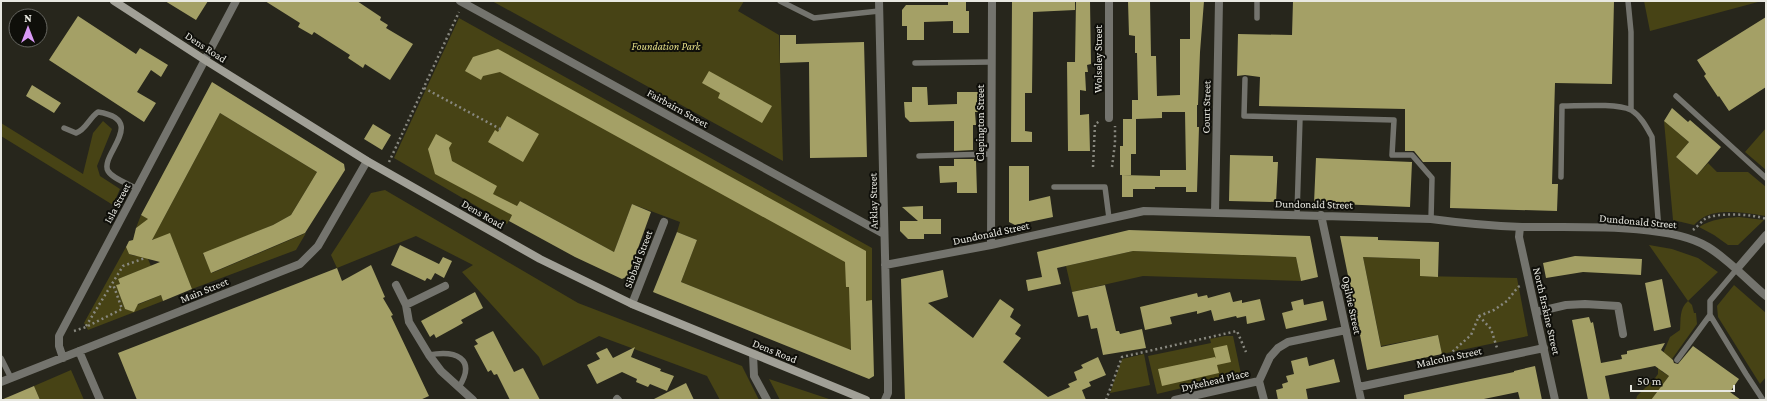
<svg xmlns="http://www.w3.org/2000/svg" width="1767" height="401" viewBox="0 0 1767 401" font-family="'Crimson Pro',serif">
  <rect width="100%" height="100%" fill="#27261c"/>
  <path fill="#474315" d="M492,1H744L738,11L779,35L783,161Z
    M1644,1H1757L1758,2L1650,31Z
    M459,18L872,248V301H850L851,348L850,350L681,282L697,240L677,232L680,222L632,204L614,252L520,201L507,224L394,158Z
    M220,113L317,172L291,215L273,225L203,254L212,273L306,233L296,250L192,289L170,234L153,240L149,230L140,225L136,228L141,215L160,225Z
    M103,121L112,129L97,166L100,176L120,189L113,205L1,136V123L83,174L93,133Z
    M1664,121L1689,142L1676,157L1697,175L1708,163L1717,172H1748L1766,187V216C1749,213 1719,208 1704,217C1700,219 1697,222 1694,225L1673,220Z
    M1766,128V170L1745,152Z
    M385,190L578,303L742,366L759,400H720L707,376L599,336L543,366L539,357L462,272L473,265L416,236L337,268L331,255L371,193Z
    M1739,217L1764,220L1738,245H1728L1714,235L1699,227C1712,219 1724,218 1739,217Z
    M1649,245L1672,249L1698,258L1718,272L1688,301L1692,305L1694,313H1696L1697,324L1672,359L1670,358L1661,371L1669,376L1651,400H1636L1637,396L1655,378L1658,374V365L1670,337L1680,330C1681,319 1679,309 1688,301Z
    M126,247L129,254L135,256L145,252L151,266L118,279L120,284L116,285L125,309L134,310L137,305L161,295L163,301L88,330L84,323Z
    M1133,251L1296,257L1301,281L1143,276L1072,292L1066,266Z
    M1363,257L1420,259V276L1517,278L1528,336L1442,354L1438,335L1381,346Z
    M1734,285L1766,313V377L1760,384L1718,317L1717,306Z
    M1225,336H1233L1241,374L1157,394L1148,356L1211,343L1210,339Z
    M1144,354L1150,385L1110,393L1122,359Z
    M71,370L84,400H40L34,386Z
    M769,379L832,400H780Z"/>
  <path fill="#a4a066" d="M165,1H208L196,20Z
    M265,1H357L381,17L380,20L388,25L386,28L413,44L390,80L365,64L363,68L348,58L350,55L314,32L312,35L298,27L300,23Z
    M948,1H966V11H969V33H953V21L924,22V40H907V26H902V10L906,5H948Z
    M1012,1H1075V10L1033,12L1032,93H1025V131L1032,132V142H1011Z
    M1076,1H1090L1091,64L1087,65L1088,72H1085L1086,91L1080,90V115L1089,114L1090,151H1068L1067,62H1075Z
    M1128,1H1150L1151,56H1156L1157,96L1180,95V39H1190V1H1204L1200,52L1198,105H1197V127H1199L1197,192H1186V187H1155V189H1133V197H1122V175L1160,176V170H1186L1185,112H1162V118L1136,119V154H1131V175H1120V146H1123V119H1132V100H1138L1137,53H1135V36L1129,35Z
    M1293,1H1614L1612,84L1555,83L1552,184H1558L1557,211L1450,208L1451,162H1423L1414,151H1405V109L1259,106L1260,77L1245,75L1237,76L1238,34L1292,35Z
    M78,16L136,54L140,48L168,65L161,77L151,70L137,92L156,103L144,122L49,60Z
    M1766,17V87L1729,111L1719,96L1718,97L1704,76L1706,74L1697,60Z
    M780,35H796V44L864,42L867,157L810,158L809,62L780,63Z
    M498,49L866,251V301L872,300L874,376L869,379L653,292L677,232L697,240L681,282L851,350L849,287H846L845,262L500,72L483,76L481,80L465,71L473,57Z
    M709,71L772,106L762,123L718,98L720,93L702,83Z
    M212,82L344,164L345,170L305,233L211,273L203,253L273,225L291,215L317,172L220,113L152,240L170,233L192,289L163,301L161,295L138,304L134,312L125,309L116,285L120,284L118,279L160,262L129,254L126,247L129,241L133,240L136,228L148,219L141,215Z
    M32,85L61,103L54,113L26,96Z
    M912,87H927L928,105L957,104V92H978V112H975L976,125H973V150L954,151V121L910,122L905,117L904,102H912Z
    M1672,108L1688,122L1690,120L1721,147L1697,175L1676,157L1689,142L1664,121Z
    M507,116L539,134L523,162L488,142L495,130L498,132Z
    M373,124L391,135L382,150L364,139Z
    M436,134L452,143L449,148L452,161L497,186L493,194L517,206L520,201L614,252L632,204L651,212L628,276L622,279L575,257L509,221L512,215L435,174L428,149Z
    M1230,155L1273,156V162H1278L1276,202L1229,201Z
    M1316,158L1412,162L1410,207L1314,203Z
    M954,159H974V161H976L977,193H957V182L940,183L939,166H954Z
    M1009,166H1029V201L1050,196L1053,217L1015,225L1009,222Z
    M923,206V219H941V234H924V239H908L900,231V221H918L902,207Z
    M1129,230L1310,236L1318,277L1301,281L1296,257L1133,251L1057,268L1061,284L1028,291L1026,280L1042,277L1037,252Z
    M1340,236L1378,237V240L1439,242L1438,277L1420,276V259L1363,257L1381,347L1438,335L1442,354L1367,370Z
    M400,245L439,264L443,257L452,261L444,278L435,273L431,280L427,278L425,281L391,265Z
    M1575,256L1642,259L1641,275L1583,272L1546,278L1543,263Z
    M371,265L385,297L383,298L393,315L391,316L429,396L420,400H137L118,353L337,268L342,281Z
    M943,270L948,297L928,303L973,338L1000,299L1014,309L1010,317L1021,325L1015,334L1021,338L1003,362L1048,397L1070,387L1068,384L1077,380L1074,372L1083,368L1081,365L1098,357L1106,375L1089,382L1091,386L1082,390L1086,400H905L901,279Z
    M1662,279L1671,327L1654,331L1645,283Z
    M1105,285L1116,331H1119L1120,334L1142,329L1146,348L1103,355L1097,328L1091,329L1088,315L1078,317L1072,292Z
    M475,292L483,308L461,320L463,323L456,327L436,338L434,334L430,337L421,321Z
    M1230,292L1233,302L1242,300V303L1260,299L1265,320L1247,324L1246,316L1237,318L1236,316L1214,321L1211,310L1197,314V311L1170,317L1172,324L1145,330L1140,307L1197,293L1198,297L1207,295L1208,298Z
    M1303,299L1304,305L1323,301L1327,320L1286,329L1282,313L1293,310L1291,302Z
    M1589,317L1591,323L1593,322L1601,363L1622,359L1621,355L1627,354V351L1665,343L1661,350L1673,360L1674,363L1678,364L1693,346L1739,379L1730,392L1741,400H1651L1669,376L1655,366L1605,376L1610,400H1588L1572,320Z
    M493,331L514,372L523,368L540,400H510L497,374L494,375L491,370L488,372L474,346L478,344L475,340Z
    M1227,345L1231,362L1217,365L1219,373L1162,386L1158,369L1215,357L1216,359L1213,348Z
    M635,347L631,357L661,369L660,371L674,376L667,391L650,384L648,387L636,382L637,379L622,372L597,384L587,365L600,359L596,353L607,348L613,358Z
    M1307,357L1309,366L1334,359L1340,382L1306,389L1308,400H1278L1276,390L1283,388L1282,384L1288,382L1286,376L1294,374L1291,361Z
    M1535,366L1542,400H1520L1518,392L1479,400H1404V395L1514,372V371Z
    M686,383L694,400H652Z
    M34,386L40,400H1Z"/>
  <g fill="none" stroke-linecap="round" stroke-linejoin="round">
    <path stroke="#88887f" stroke-width="2.5" stroke-dasharray="2 3" stroke-linecap="butt" d="M424,88L502,130
      M389,162L459,12
      M1093,167L1095,124L1100,121
      M1112,167L1115,143V126
      M1693,230C1697,227 1701,222 1705,219C1716,212 1753,214 1766,219
      M1479,316L1491,329L1497,348
      M86,326L123,266L145,258
      M74,331L86,327L122,309L113,284
      M1453,356L1452,352L1471,335L1479,316L1494,310L1507,301L1518,287L1520,286
      M1106,400L1122,357L1237,331L1246,352"/>
    <path stroke="#74746e" stroke-width="5.5" d="M780,1L814,18L879,11
      M1628,1L1631,32V110
      M1257,18V1
      M915,63L991,62
      M1245,79L1244,116L1394,120L1392,155H1412L1432,178L1431,219
      M1676,96L1766,178
      M64,128L76,133C86,130 89,118 98,112C149,120 99,155 108,171C113,179 129,184 138,189
      M919,156L991,154
      M1561,177L1562,106C1579,106 1616,103 1631,110C1641,116 1647,128 1652,137L1659,232
      M1054,187H1105L1109,218
      M1297,214L1300,118
      M1736,270L1710,301V315L1746,374L1763,400
      M429,355C455,350 477,358 459,387
      M1,358L11,378
      M1677,360L1710,315"/>
    <path stroke="#74746e" stroke-width="8" d="M460,1L884,234
      M879,1L888,382V393L885,400
      M1109,118V1
      M1215,213L1219,1
      M1321,215L1361,400
      M1520,227L1519,237L1555,400
      M991,245L992,1
      M885,265L991,245L1144,211L1431,219C1461,223 1492,226 1522,227C1570,228 1668,222 1708,247C1729,260 1747,280 1766,296
      M1736,270L1766,235
      M396,285L406,305L409,322L429,355L441,371L473,400
      M632,304L664,222
      M406,305L445,286
      M1536,312L1566,305L1585,304L1618,306L1623,334
      M79,351L100,400
      M753,354L754,376L767,400
      M63,358L59,346V336L236,1
      M1,382L300,264L318,246L367,161
      M1359,387L1544,348
      M617,399L618,400
      M1175,400L1259,381
      M1264,400L1259,381L1270,357L1278,348L1288,342L1346,330"/>
    <path stroke="#a1a097" stroke-width="8" d="M114,1L205,60L367,161L540,259L632,304L866,400"/>
  </g>
  <g text-anchor="middle" stroke-width="4" stroke-linejoin="round" paint-order="stroke">
    <g font-size="11" font-style="italic" fill="#e5df88" stroke="#0f0f0a">
      <text x="666" y="50">Foundation Park</text>
    </g>
    <g font-size="11" fill="#e8e8e1" stroke="#0f0f0a">
      <text transform="translate(206 47) rotate(33)" y="4">Dens Road</text>
      <text transform="translate(1098 59) rotate(-90)" y="4">Wolseley Street</text>
      <text transform="translate(1206 107) rotate(-89)" y="4">Court Street</text>
      <text transform="translate(678 108) rotate(29)" y="4">Fairbairn Street</text>
      <text transform="translate(980 123) rotate(-90)" y="4">Clepington Street</text>
      <text transform="translate(873 201) rotate(-91)" y="4">Arklay Street</text>
      <text transform="translate(117 203) rotate(-62)" y="4">Isla Street</text>
      <text transform="translate(1314 204) rotate(1)" y="4">Dundonald Street</text>
      <text transform="translate(483 214) rotate(30)" y="4">Dens Road</text>
      <text transform="translate(1638 221) rotate(5)" y="4">Dundonald Street</text>
      <text transform="translate(991 233) rotate(-12)" y="4">Dundonald Street</text>
      <text transform="translate(638 259) rotate(-69)" y="4">Sibbald Street</text>
      <text transform="translate(204 290) rotate(-22)" y="4">Main Street</text>
      <text transform="translate(1352 305) rotate(78)" y="4">Ogilvie Street</text>
      <text transform="translate(1547 311) rotate(77)" y="4">North Erskine Street</text>
      <text transform="translate(775 351) rotate(22)" y="4">Dens Road</text>
      <text transform="translate(1449 357) rotate(-12)" y="4">Malcolm Street</text>
      <text transform="translate(1215 380) rotate(-13)" y="4">Dykehead Place</text>
    </g>
  </g>
  <rect width="1767" height="401" fill="none" stroke="#e8e8e1" stroke-width="4"/>
  <g transform="translate(28 28)"><circle r="19" fill="#0f0f0a" stroke="#666660"/>
  <path d="M0-3L7 15L0 10L-7 15Z" fill="#da9af6"/>
  <text y="-6" font-size="11" font-weight="bold" text-anchor="middle" fill="#e8e8e1">N</text>
  </g>
  <path d="M1631 385v6h103v-6" fill="none" stroke="#e8e8e1" stroke-width="2"/>
  <text x="1637" y="385" font-size="12" fill="#e8e8e1" stroke="#0f0f0a" stroke-width="3" paint-order="stroke">50 m</text>
</svg>
